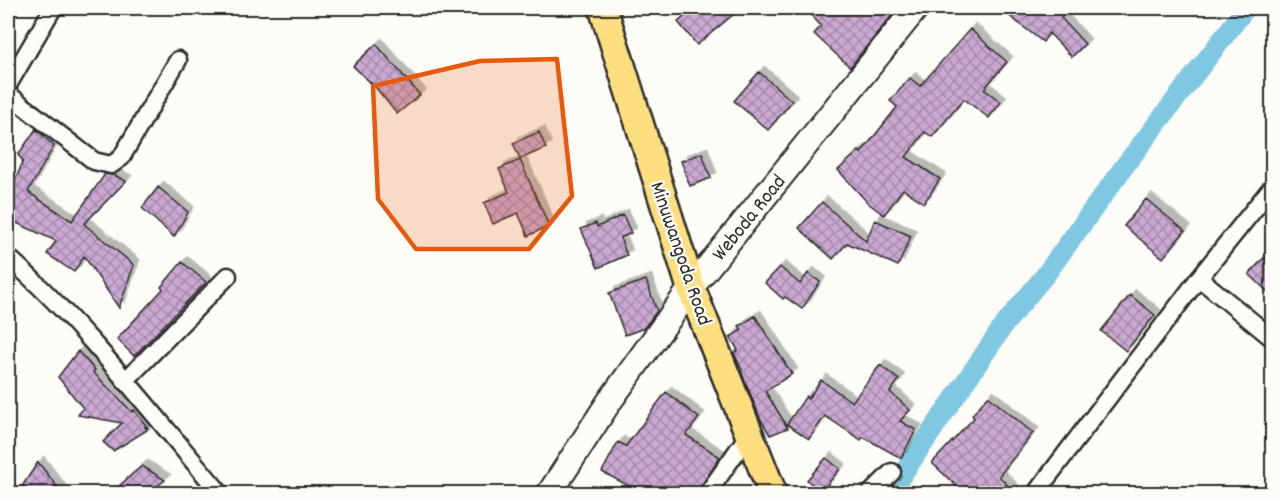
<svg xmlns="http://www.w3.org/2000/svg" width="1280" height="501" viewBox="0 0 1280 501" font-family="Dekko,sans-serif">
  <defs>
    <pattern id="building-cross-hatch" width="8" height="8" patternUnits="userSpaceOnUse" patternTransform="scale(1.5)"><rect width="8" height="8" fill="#caa8d1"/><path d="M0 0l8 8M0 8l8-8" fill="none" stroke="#a489aa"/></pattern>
    <filter id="shadow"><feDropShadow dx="5.5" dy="-5.5" stdDeviation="0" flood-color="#0004"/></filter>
  </defs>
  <rect width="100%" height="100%" fill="#fdfcf7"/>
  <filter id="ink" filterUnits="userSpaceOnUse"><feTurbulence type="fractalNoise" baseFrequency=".0167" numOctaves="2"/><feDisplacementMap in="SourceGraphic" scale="12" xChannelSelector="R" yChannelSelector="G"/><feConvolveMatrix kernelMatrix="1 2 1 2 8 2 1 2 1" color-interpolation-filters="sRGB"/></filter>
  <g filter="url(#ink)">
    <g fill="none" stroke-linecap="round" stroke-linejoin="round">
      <path stroke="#80c8e1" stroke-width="20" d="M889,494L1004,325L1046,274L1126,164L1246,8"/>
    </g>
    <path fill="url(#building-cross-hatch)" stroke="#2b2b2b" stroke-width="1.5" filter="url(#shadow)" d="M695,8H741L697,45L678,22Z
      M805,8H898L850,67L814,34L821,26Z
      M999,8H1056L1064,13L1061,18L1085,44L1072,57L1049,33L1043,42Z
      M970,29L1007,62L984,89L1001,102L989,118L964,99L932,137L925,132L906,157L940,179L924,203L903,189L884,215L868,203L838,170L859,151L861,153L897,107L890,101L910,78L920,86Z
      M376,44L420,95L397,114L376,88L353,66Z
      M759,72L792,101L768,130L734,101Z
      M36,129L54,146L28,192L72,221L105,174L114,175L126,181L84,224L134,265L119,308L84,256L74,272L47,254L56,241L8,219V199L23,161L18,155Z
      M539,132L546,148L520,159L513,143Z
      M702,153L711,178L690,186L681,161Z
      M520,160L549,226L528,236L518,213L493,224L484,203L509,192L499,169Z
      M158,187L188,212L174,237L142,208Z
      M1146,199L1185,231L1163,258L1124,226Z
      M822,202L866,241L875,220L911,236L898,266L847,243L833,259L799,228Z
      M623,215L631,233L620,238L627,255L598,268L581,229L596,223L597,227Z
      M1272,249V296L1249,274Z
      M182,262L206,282L134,356L117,339L163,289L161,287Z
      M780,267L800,284L808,273L820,282L802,309L785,297L783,299L765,283Z
      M646,280L657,311L644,328L625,335L609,293Z
      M1130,295L1155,315L1126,351L1101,331Z
      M755,316L792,374L765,391L788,428L770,435L760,418L741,371L742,370L734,353L738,350L730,337L742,330L739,326Z
      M78,351L95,370L93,372L132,412L134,410L148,428L145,427L147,430L113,451L103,442L122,423L78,415L83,408L58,377Z
      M880,365L899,380L890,392L910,410L900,421L916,430L901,458L863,437L861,440L825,416L809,439L787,424L806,396L808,399L821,380L852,402Z
      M666,392L699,418L686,435L720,457L697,494H627L631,487L602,472L618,442L626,446Z
      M988,396L1033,433L999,476L1016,494H965L932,463L974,418L972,415Z
      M826,458L840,469L821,492L807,480Z
      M38,462L63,494H17Z
      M142,466L165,480L147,494H128L120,485Z"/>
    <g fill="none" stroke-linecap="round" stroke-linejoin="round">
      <g stroke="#2b2b2b" stroke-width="21">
        <path id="street" d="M8,85L53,8
          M8,94L94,161L111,165L121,158L178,60
          M8,257C87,327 152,414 221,494
          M1199,278L1272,338
          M125,381L228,276
          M707,494L749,434
          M870,494L892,472
          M1035,494L1199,278L1272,187"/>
      </g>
      <g stroke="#2b2b2b" stroke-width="28">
        <path id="secondary" d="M549,494L609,402L691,288L916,8"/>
      </g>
      <g stroke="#2b2b2b" stroke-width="32">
        <path id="primary" d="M603,8L691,288L773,494"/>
      </g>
      <use href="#street" stroke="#fdfcf7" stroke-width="16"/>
      <use href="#secondary" stroke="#fdfcf7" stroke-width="24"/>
      <use href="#primary" stroke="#fedf80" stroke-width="27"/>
    </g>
  </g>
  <path fill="#e8590c" fill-opacity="0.2" stroke="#e8590c" stroke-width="4.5" stroke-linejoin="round" d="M557,59L572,196L529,249H416L378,199L373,86L480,61Z"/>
  <g text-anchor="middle" stroke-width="4.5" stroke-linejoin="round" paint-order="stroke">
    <g font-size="21" fill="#2b2b2b" stroke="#fdfcf7">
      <text transform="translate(748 217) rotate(-51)" y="7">Weboda Road</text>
      <text transform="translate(682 253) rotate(71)" y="7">Minuwangoda Road</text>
    </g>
  </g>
  <rect width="1280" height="501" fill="none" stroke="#fdfcf7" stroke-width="30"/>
  <rect x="15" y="15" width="1250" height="471" fill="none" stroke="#2b2b2b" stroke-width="2" filter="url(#ink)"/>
</svg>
